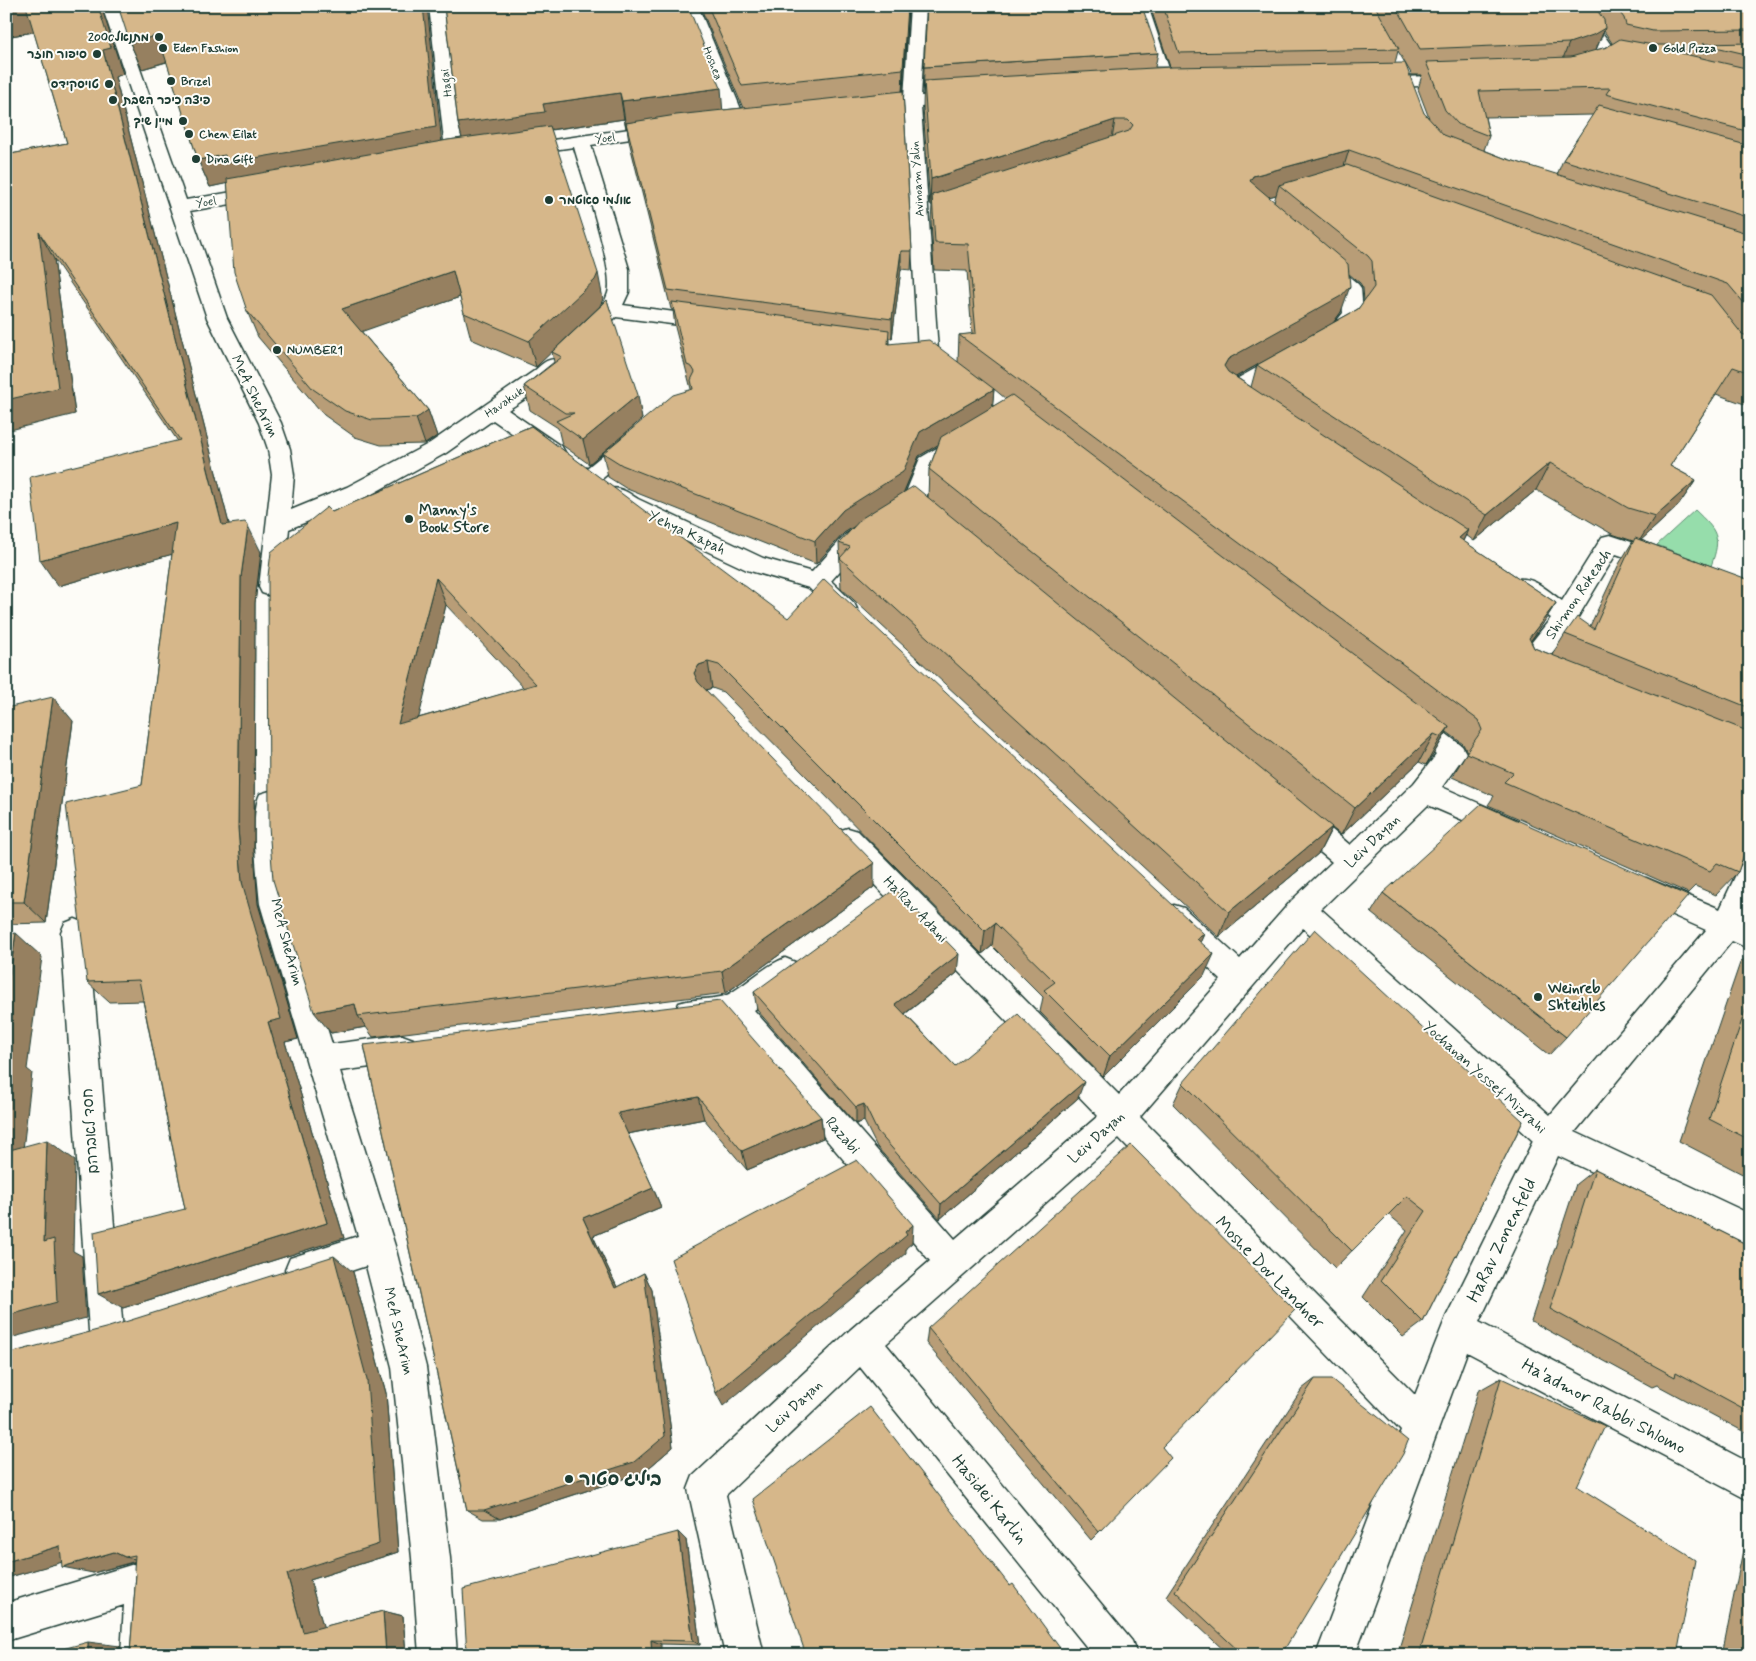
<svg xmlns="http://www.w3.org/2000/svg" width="1756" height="1661" viewBox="0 0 1756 1661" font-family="Mynerve,'Playpen Sans Hebrew',sans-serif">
  <rect width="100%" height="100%" fill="#fdfcf7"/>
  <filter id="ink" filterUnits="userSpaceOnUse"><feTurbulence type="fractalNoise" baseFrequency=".02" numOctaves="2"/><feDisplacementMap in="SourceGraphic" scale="10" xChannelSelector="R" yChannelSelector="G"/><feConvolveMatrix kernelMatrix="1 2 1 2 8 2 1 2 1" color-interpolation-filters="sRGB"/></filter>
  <g filter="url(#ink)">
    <path fill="#96ddab" stroke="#5a8d70" d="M1695,510C1717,531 1722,536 1711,566L1657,545Z"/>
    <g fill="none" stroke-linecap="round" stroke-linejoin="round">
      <g stroke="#1f3d34" stroke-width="3">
        <path id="minor" d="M102,6H118L186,200L266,186L273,188L275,192L273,196L266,198L190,211L227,318L281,423L290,449L294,475L291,510L347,487L430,443L534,371C543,363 548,357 560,360L564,365C551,385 527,397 508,410L562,447L565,452L562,457L554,459L546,457L493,420L446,453L363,499L289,529L283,587L280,593L271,596L262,593L259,587L272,475L268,449L259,423L207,318Z
          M429,6H445L464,159L461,163L455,164L449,163L446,159Z
          M682,6H698L746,121L743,125L737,126L731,125L728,121Z
          M910,6H926L921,96L960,93L966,94L969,98L966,102L960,103L921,107L938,351L935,356L928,358L921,356L918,351L904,108L866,111L860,110L857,106L860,102L904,98Z
          M1132,6H1148L1175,86L1172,90L1166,91L1160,90L1157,86Z
          M1567,6H1583L1611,45L1613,57L1611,61H1599L1595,45Z
          M1457,75L1463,76L1466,80L1463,84L1375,88L1369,87L1366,83L1369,79L1375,78Z
          M664,124L670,125L673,129L670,133L591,145L629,269V292L623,305L711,317L718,319L721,323L718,327L711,329L616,317C604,328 594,345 577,341L574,336L577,331C589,320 603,310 608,293C615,270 582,176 574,147L518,155L512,154L509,150L512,146L518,145Z
          M1321,257L1328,259L1358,284L1361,288L1363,314C1353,329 1340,346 1321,341L1318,336L1321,331L1334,324L1343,313L1341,290L1311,263L1314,259Z
          M1287,353L1294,355L1297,360L1294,365L1246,392L1255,398L1258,403L1255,408C1242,411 1227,403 1219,392L1222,387L1280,355Z
          M635,433L643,435L646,440L643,445L598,482L590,485L582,482L579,477L582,472L627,435Z
          M965,434L973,436L976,441L973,446L938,467L922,508L861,547L831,581L854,603L857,609L854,615L845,618L836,615L809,588L747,570L622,511L607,501L604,495L607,489C620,486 627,492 638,499L763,558L812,572L845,535L904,497L920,458L957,436Z
          M1610,535L1671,555L1675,561L1671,567L1663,570L1616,554L1575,622L1546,661L1556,665L1560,672L1556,679C1543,683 1523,677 1516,664L1520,657L1551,618L1513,592L1510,586L1513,580C1532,574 1548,591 1562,601L1602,537Z
          M1410,710L1419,713L1462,746L1466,753L1442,787L1517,820L1521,828L1517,836L1507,839L1428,805L1321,909L1550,1115L1706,930L1636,899L1632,890L1636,881L1646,878L1720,909L1740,866L1750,862V907L1744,920L1750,922V949L1732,941L1575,1132L1750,1214V1247L1558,1156L1479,1322L1750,1463V1501L1467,1352L1355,1655H1316L1401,1431L1119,1138L886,1344L1132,1641L1137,1655H1093L860,1367L726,1495L764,1655H725L688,1489L693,1476L850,1330L930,1261L726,1022L690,1027L679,1023L675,1013L679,1003C694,998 719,1000 729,994C748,983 764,966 785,958L795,962L800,971L795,980L754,1010L955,1239L1098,1116L838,847L834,839L838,831L848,828L858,831L1119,1095L1221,980L1164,926L1160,917L1164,908L1174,905L1184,908L1240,959L1292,900L1332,862L1286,824L1282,816L1286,808L1296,805L1306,808L1350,845L1414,783L1436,755L1401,727L1397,720L1401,713ZM1303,928L1533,1141L1446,1317L1415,1395L1140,1117Z
          M270,791L280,794L284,802V851L288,904L332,1044L402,1035L413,1039L417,1049L413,1059L402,1063L340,1071L395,1246L426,1367L450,1558L457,1655H419L412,1558L392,1367L366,1266L302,1287L290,1282L285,1270L290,1258L358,1236L260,904C258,878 249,816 260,794Z
          M75,919L85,923L89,932L123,1331L118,1343L106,1348L94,1343L89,1331L61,932L65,923Z
          M144,1561L157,1567L163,1580L159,1655H121L124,1605L6,1641V1603Z"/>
      </g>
      <use href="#minor" fill="#fdfcf7" fill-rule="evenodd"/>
    </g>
    <path fill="#b89d77" stroke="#1f3d34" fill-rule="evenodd" d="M6,6L123,74L115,77L229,524L261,552L255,603L254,851L258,904L298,1039L285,1042L344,1238L123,1308L185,1209L143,1001L109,1002L87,982L142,785L172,554L58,586L177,440L54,259L75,414L6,155L67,143L34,32L6,37Z
      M444,6L723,110L743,108L700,6H908L903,91L912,251L911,270L901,269L892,338H889V344L958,362L959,335L972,334L967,271L934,270L931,221L932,205H930L923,108L924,67L1158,53L1155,67H1170L1150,6H1750V406L1716,394L1670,466L1696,480L1678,506L1641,540L1748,580L1750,576V837L1738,872L1716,895L1695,886L1688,893L1488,805L1494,796L1452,777L1467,752L1463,744L1447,732L1433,755L1426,765L1419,762L1341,835L1332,828L1319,853L1219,937L841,588L839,543L854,527L844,533L816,564L627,489L608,477L603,453L692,390L691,389L675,327L673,310L671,309L629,141L627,128H626L624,119L551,130L603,299L536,367L471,339L460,297L361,331L428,410L437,436L425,444L381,445L355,437L324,415L258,337L247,311L227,183L210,187L198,160L167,62L142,69L130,43L442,141L462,138L458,123ZM1604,31L1612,43L1607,47L1596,50ZM1398,51L1412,75H1422L1418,89L1429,118L1424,113L1395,63ZM1593,115L1563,160L1557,175L1504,158L1484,150L1489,136L1485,117ZM1276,195L1274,202L1268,197ZM1349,274L1360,283L1363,288L1364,301L1358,309L1257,365L1251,387L1236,377L1333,323L1341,312ZM994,389L1006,399L992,407ZM938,445L929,469L928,498L904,492L919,456ZM1536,490L1612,534L1633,541L1619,564L1590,626L1565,634L1552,655L1534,648L1531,641L1540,628L1556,603L1463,541L1466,535L1474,541Z
      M607,300L642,419L589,464L562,445L558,428L530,410L524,386L554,362L552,352Z
      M531,426L1204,934L1200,942L1204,976L1103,1077L1040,1012L1043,997L992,946L982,954L723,692L712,688L706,690L874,887L726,993L373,1037L366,1027L331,1033L332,512ZM446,605L524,688L418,718Z
      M6,708L73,721L46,923L6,924Z
      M1383,893L1566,1037L1549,1055L1371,913Z
      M1750,954V1178L1679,1141L1740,963Z
      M957,973L905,1014L955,1066L1078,1098L940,1219L877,1147L864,1121L856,1124L757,1010L754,992Z
      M364,1045L821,1117L823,1138L747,1170L704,1119L628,1134L653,1188L661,1207L593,1236L617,1287L644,1273L652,1290L673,1447L644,1472L500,1519H483L467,1510Z
      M1183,1083L1523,1121L1423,1322L1403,1337L1363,1297L1407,1230L1388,1214L1335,1268L1173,1104Z
      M1595,1169L1750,1246V1435L1657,1385L1652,1387L1531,1321L1576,1184Z
      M353,1272L386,1393L398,1552L310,1580L323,1627L383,1611L403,1616L406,1655H41L120,1646L119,1653H130L136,1574L135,1562L93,1573L61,1562L6,1578V1354Z
      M928,1328L1162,1447L1099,1532L1091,1540L926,1343Z
      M1501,1378L1577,1486L1677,1655H1397L1478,1391Z
      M1315,1379L1281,1655H1229L1166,1596L1302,1389Z
      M1750,1529V1655H1722L1747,1530Z
      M678,1532L686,1540L700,1645L661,1644L467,1655Z"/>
    <path fill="#968061" stroke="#1f3d34" d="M21,6H26L38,31L6,37V9Z
      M98,6H101L123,74L115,77L236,551L222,525L103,50Z
      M423,6H427L443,153L234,182L210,187L198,160L225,155Z
      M907,6H908L902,95L903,69Z
      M1605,28L1594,54L1559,69L1569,43Z
      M158,35L169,61L142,69L130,43Z
      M721,88L723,114L626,123L627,128H626L622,101Z
      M620,93L624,119L549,130L465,150L458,123L543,104Z
      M1115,120L1111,146L932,195V205H930L931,179Z
      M1349,150L1341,176L1279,185L1276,195L1246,203L1250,181L1253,176Z
      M39,232L54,259L75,414L6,431V400Z
      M901,251V269L892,338V319Z
      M453,271L460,297L352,335L342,309Z
      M598,273L603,299L600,306L536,367L529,341Z
      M1350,286L1341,312L1333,323L1221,385L1224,366L1228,359Z
      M994,389L992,413L919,456L902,496L844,533L816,564L815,541L843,510L920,432Z
      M638,395L642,419L589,464L583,440Z
      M428,410L437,436L425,444L416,418Z
      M1550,463L1536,490L1474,541L1487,515Z
      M1696,480L1678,506L1638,543L1655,516Z
      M176,523L191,549L58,586L40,560Z
      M248,526L261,552L255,603L254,851L258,904L298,1039L285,1042L344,1238L123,1308L98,1294L327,1223L268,1022L242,882L238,828L241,577Z
      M1468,530L1456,556L1459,538Z
      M436,578L446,605L411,750L398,724Z
      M1556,603L1540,628L1514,663L1529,638Z
      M708,662L712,688L703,691L698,699L694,673L699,665Z
      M53,697L73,721L46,923L24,902Z
      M1449,727L1433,755L1426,765L1441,737Z
      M1434,734L1419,762L1341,835L1355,808Z
      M1332,827L1319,853L1219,937L1229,912Z
      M874,863V887L726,993L722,971Z
      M995,923L992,946L982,954L985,931Z
      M16,933L42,957L27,1069L32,1073L20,1175L6,1166V997Z
      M1204,934L1194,957L1197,939Z
      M959,954L957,973L894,1022L895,1004Z
      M1214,954L1204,976L1103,1077L1110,1056Z
      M355,1004L358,1016L366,1027L331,1033L314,1012Z
      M1084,1082L1078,1098L940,1219L941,1204Z
      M698,1097L704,1119L627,1134L618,1113Z
      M864,1104V1121L856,1124V1107Z
      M821,1117L823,1138L747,1170L742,1151Z
      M47,1140L75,1160L73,1251L82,1256L86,1318L6,1339V1316L44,1242Z
      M653,1188L661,1207L593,1236L625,1304L615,1288L583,1218Z
      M913,1225L912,1243L906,1248V1253L723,1406L716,1393Z
      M334,1256L353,1272L386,1393L398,1552L310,1580L326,1636L303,1632L287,1574Z
      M644,1273L652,1290L673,1447L644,1472L500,1519L484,1510Z
      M678,1532L686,1540L700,1645L693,1641Z
      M60,1546L91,1554L6,1578V1562Z
      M114,1552L125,1557L140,1560L93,1573L62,1567Z
      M383,1611L403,1616L406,1655H386Z
      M651,1640L661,1644V1655H652Z
      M88,1642L120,1646L119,1655L90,1654L88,1652Z"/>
    <path fill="#d6b78a" stroke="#1f3d34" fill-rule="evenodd" d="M6,6H21L6,9Z
      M26,6H98L111,48L103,50L222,525L245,522L248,526L241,577L238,828L242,882L281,1019L268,1022L327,1223L98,1294L94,1232L185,1209L139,980L87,982L66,804L142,785L176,523L40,560L30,477L180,440L39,232L58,388L6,400V155L67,143Z
      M118,6H423L436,127L226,163L225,155L198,160L158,35L130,43Z
      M444,6H688L721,88L622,101L620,93L543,104L545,112L458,123Z
      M708,6H907L903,69L742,86Z
      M927,6H1142L1158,53L924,67Z
      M1163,6H1375L1399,49L1179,53Z
      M1396,6H1594L1604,20L1605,28L1593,35L1569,43L1420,49Z
      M1615,6H1750V30L1653,31L1626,25L1624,18Z
      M1620,39L1653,45H1677L1676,48L1680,53L1750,69V132L1606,94L1610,88L1479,91L1489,136L1458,124L1445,110L1426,62L1571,57L1607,47Z
      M1750,43V55L1703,44Z
      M1405,63L1424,113L1444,135L1504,158L1750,234V310L1728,284L1349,150L1253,176L1250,181L1348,264L1350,286L1341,296L1228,359L1224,366L1228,372L1468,530L1459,538L1556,603L1529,638L1534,648L1750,732V837L1738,872L1717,863L1710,871L1504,782L1513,773L1466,753L1482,730L1478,720L959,335L976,333L968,244L935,243L932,195L1129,131L1133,125L1128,120H1115L931,179L924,81L1171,67Z
      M903,91L912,251H901L892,319L668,290L626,123L676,115Z
      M1599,105L1750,146V218L1563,160Z
      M550,126L598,273L595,280L529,341L464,313L453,271L342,309L428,410L420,416L416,418L372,420L345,411L313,389L247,311L234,272L227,179L448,140Z
      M1347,165L1711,295L1742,334L1750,337V373L1733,367L1670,466L1696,480L1655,516L1628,508L1550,463L1487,515L1257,365L1358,309L1374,287L1372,261L1368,256L1279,185Z
      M607,300L638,395L583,440L556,421L574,413H565L524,386L562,357L552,352Z
      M672,302L889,330L888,344L929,340L994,389L920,432L903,472L843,510L815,541L622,465L603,453L673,395L693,389L691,380L695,372L692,367L687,365Z
      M1012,395L1449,727L1441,737L1434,734L1355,808L929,469L941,437Z
      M531,426L788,618L824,579L1204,934L1197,939L1214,954L1110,1056L1044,990L1055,982L995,923L985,931L719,665L708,662L699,665L694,673L698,682L874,863L722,971L358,1016L355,1004L314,1012L273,880L269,826L268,576L271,552L327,507L332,512ZM436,578L536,684L398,724Z
      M914,486L1332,827L1229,912L840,558L850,547L839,543L862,518Z
      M1635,538L1750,580V708L1565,634L1577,617L1594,629Z
      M53,697L24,902H6V708Z
      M1481,804L1688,896L1566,1037L1383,893Z
      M895,889L959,954L895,1004L955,1066L1018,1014L1084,1082L941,1204L877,1131L864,1104L856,1107L754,992Z
      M1315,929L1523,1121L1423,1322L1381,1280L1426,1211L1407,1196L1352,1251L1183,1083Z
      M16,933L6,997V935Z
      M1750,996V1140L1709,1119Z
      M720,1001L821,1117L742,1151L698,1097L618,1113L653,1188L583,1218L615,1288L644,1273L665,1436L634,1462L484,1510H467L364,1045Z
      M47,1140L44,1242L54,1239L57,1302L6,1316V1151Z
      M1131,1145L1295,1310L1162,1447L1171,1458L1099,1532L928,1328Z
      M857,1160L913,1225L905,1232L907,1235L716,1393L671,1259Z
      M1595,1169L1750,1246V1412L1676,1372L1675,1377L1550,1309Z
      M334,1256L367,1380L379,1544L287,1574L303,1632L383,1611L386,1655H41L88,1642V1652L90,1654L130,1653L136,1574L134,1569L135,1555L125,1557L114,1552L62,1567L60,1546L6,1562V1354L109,1327Z
      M1501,1378L1605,1426L1577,1486L1695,1560L1677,1655H1419Z
      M1315,1379H1331L1408,1441L1403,1454L1281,1655H1243L1175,1591Z
      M870,1407L1010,1586L1013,1584L1065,1655H806L753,1499Z
      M678,1532L693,1641L651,1640L652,1655H467L463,1589Z"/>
  </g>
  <g fill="#1f3d34" stroke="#fdfcf7" stroke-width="2">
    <circle cx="159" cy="37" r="5"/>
    <circle cx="163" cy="48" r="5"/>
    <circle cx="1653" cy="48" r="5"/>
    <circle cx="97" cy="54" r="5"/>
    <circle cx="171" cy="81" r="5"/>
    <circle cx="109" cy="84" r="5"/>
    <circle cx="113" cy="100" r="5"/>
    <circle cx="183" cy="121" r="5"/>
    <circle cx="189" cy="134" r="5"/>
    <circle cx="196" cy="159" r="5"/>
    <circle cx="549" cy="200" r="5"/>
    <circle cx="277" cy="350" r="5"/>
    <circle cx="409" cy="519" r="5"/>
    <circle cx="1538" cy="997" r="5"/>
    <circle cx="569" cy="1479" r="5"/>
  </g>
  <g text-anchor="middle" stroke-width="4" stroke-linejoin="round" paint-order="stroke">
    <g font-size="12" font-weight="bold" fill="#1f3d34" stroke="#fdfcf7" text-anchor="start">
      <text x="149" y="41" text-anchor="end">מתנאל2000</text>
      <text x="173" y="52">Eden Fashion</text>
      <text x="1663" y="52">Gold Pizza</text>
      <text x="87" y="58" text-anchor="end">סיפור חוזר</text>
      <text x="181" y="85">Brizel</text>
      <text x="99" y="88" text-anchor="end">טויסקידס</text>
      <text x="123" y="104">פיצה כיכר השבת</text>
      <text x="173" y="125" text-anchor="end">מיין שיך</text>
      <text x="199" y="138">Chen Eilat</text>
      <text x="206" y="163">Dina Gift</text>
      <text x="559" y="204">אולמי סאטמר</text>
      <text x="287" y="354">NUMBER1</text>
    </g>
    <g font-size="12" fill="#1f3d34" stroke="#fdfcf7">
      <text transform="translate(713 63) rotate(68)" y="4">Hoshea</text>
      <text transform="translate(446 83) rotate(-97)" y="4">Hagai</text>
      <text transform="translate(605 138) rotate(-8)" y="4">Yoel</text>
      <text transform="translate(917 179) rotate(-94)" y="4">Avinoam Yalin</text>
      <text transform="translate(206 202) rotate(-10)" y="4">Yoel</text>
      <text transform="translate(504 402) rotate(-35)" y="4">Havakuk</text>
    </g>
    <g font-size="15" fill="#1f3d34" stroke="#fdfcf7">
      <text transform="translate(255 396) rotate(64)" y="5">MeA SheArim</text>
      <text transform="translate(687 532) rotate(25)" y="5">Yehya Kapah</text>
      <text transform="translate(1578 594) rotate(-56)" y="5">Shimon Rokeach</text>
      <text transform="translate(1372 841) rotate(-44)" y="5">Leiv Dayan</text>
      <text transform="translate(916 909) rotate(46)" y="5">Ha'Rav Adani</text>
      <text transform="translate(287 942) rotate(75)" y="5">MeA SheArim</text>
      <text transform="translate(1485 1077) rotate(42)" y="5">Yochanan Yossef Mizrahi</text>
      <text transform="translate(90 1131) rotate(-94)" y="5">חסד לאברהם</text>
      <text transform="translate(843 1135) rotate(49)" y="5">Razabi</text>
      <text transform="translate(1096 1137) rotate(-42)" y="5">Leiv Dayan</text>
      <text transform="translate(399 1331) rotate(77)" y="5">MeA SheArim</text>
      <text transform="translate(794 1406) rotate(-43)" y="5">Leiv Dayan</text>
    </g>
    <g font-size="15" font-weight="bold" fill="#1f3d34" stroke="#fdfcf7" text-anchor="start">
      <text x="419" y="515">Manny's<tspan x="419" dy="17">Book Store</tspan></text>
      <text x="1548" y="993">Weinreb<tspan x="1548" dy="17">Shteibles</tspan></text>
    </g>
    <g font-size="18" fill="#1f3d34" stroke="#fdfcf7">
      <text transform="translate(1501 1240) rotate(-64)" y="6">HaRav Zonenfeld</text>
      <text transform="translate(1270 1272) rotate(46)" y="6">Moshe Dov Landner</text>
      <text transform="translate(1604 1406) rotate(28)" y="6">Ha'admor Rabbi Shlomo</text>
      <text transform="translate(990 1499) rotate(51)" y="6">Hasidei Karlin</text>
    </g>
    <g font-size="18" font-weight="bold" fill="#1f3d34" stroke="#fdfcf7" text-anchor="start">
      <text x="579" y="1485">ביליג סטור</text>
    </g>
  </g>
  <rect width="1756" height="1661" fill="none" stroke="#fdfcf7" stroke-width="25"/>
  <rect x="12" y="12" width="1731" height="1636" fill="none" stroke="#1f3d34" stroke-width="2" filter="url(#ink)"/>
</svg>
